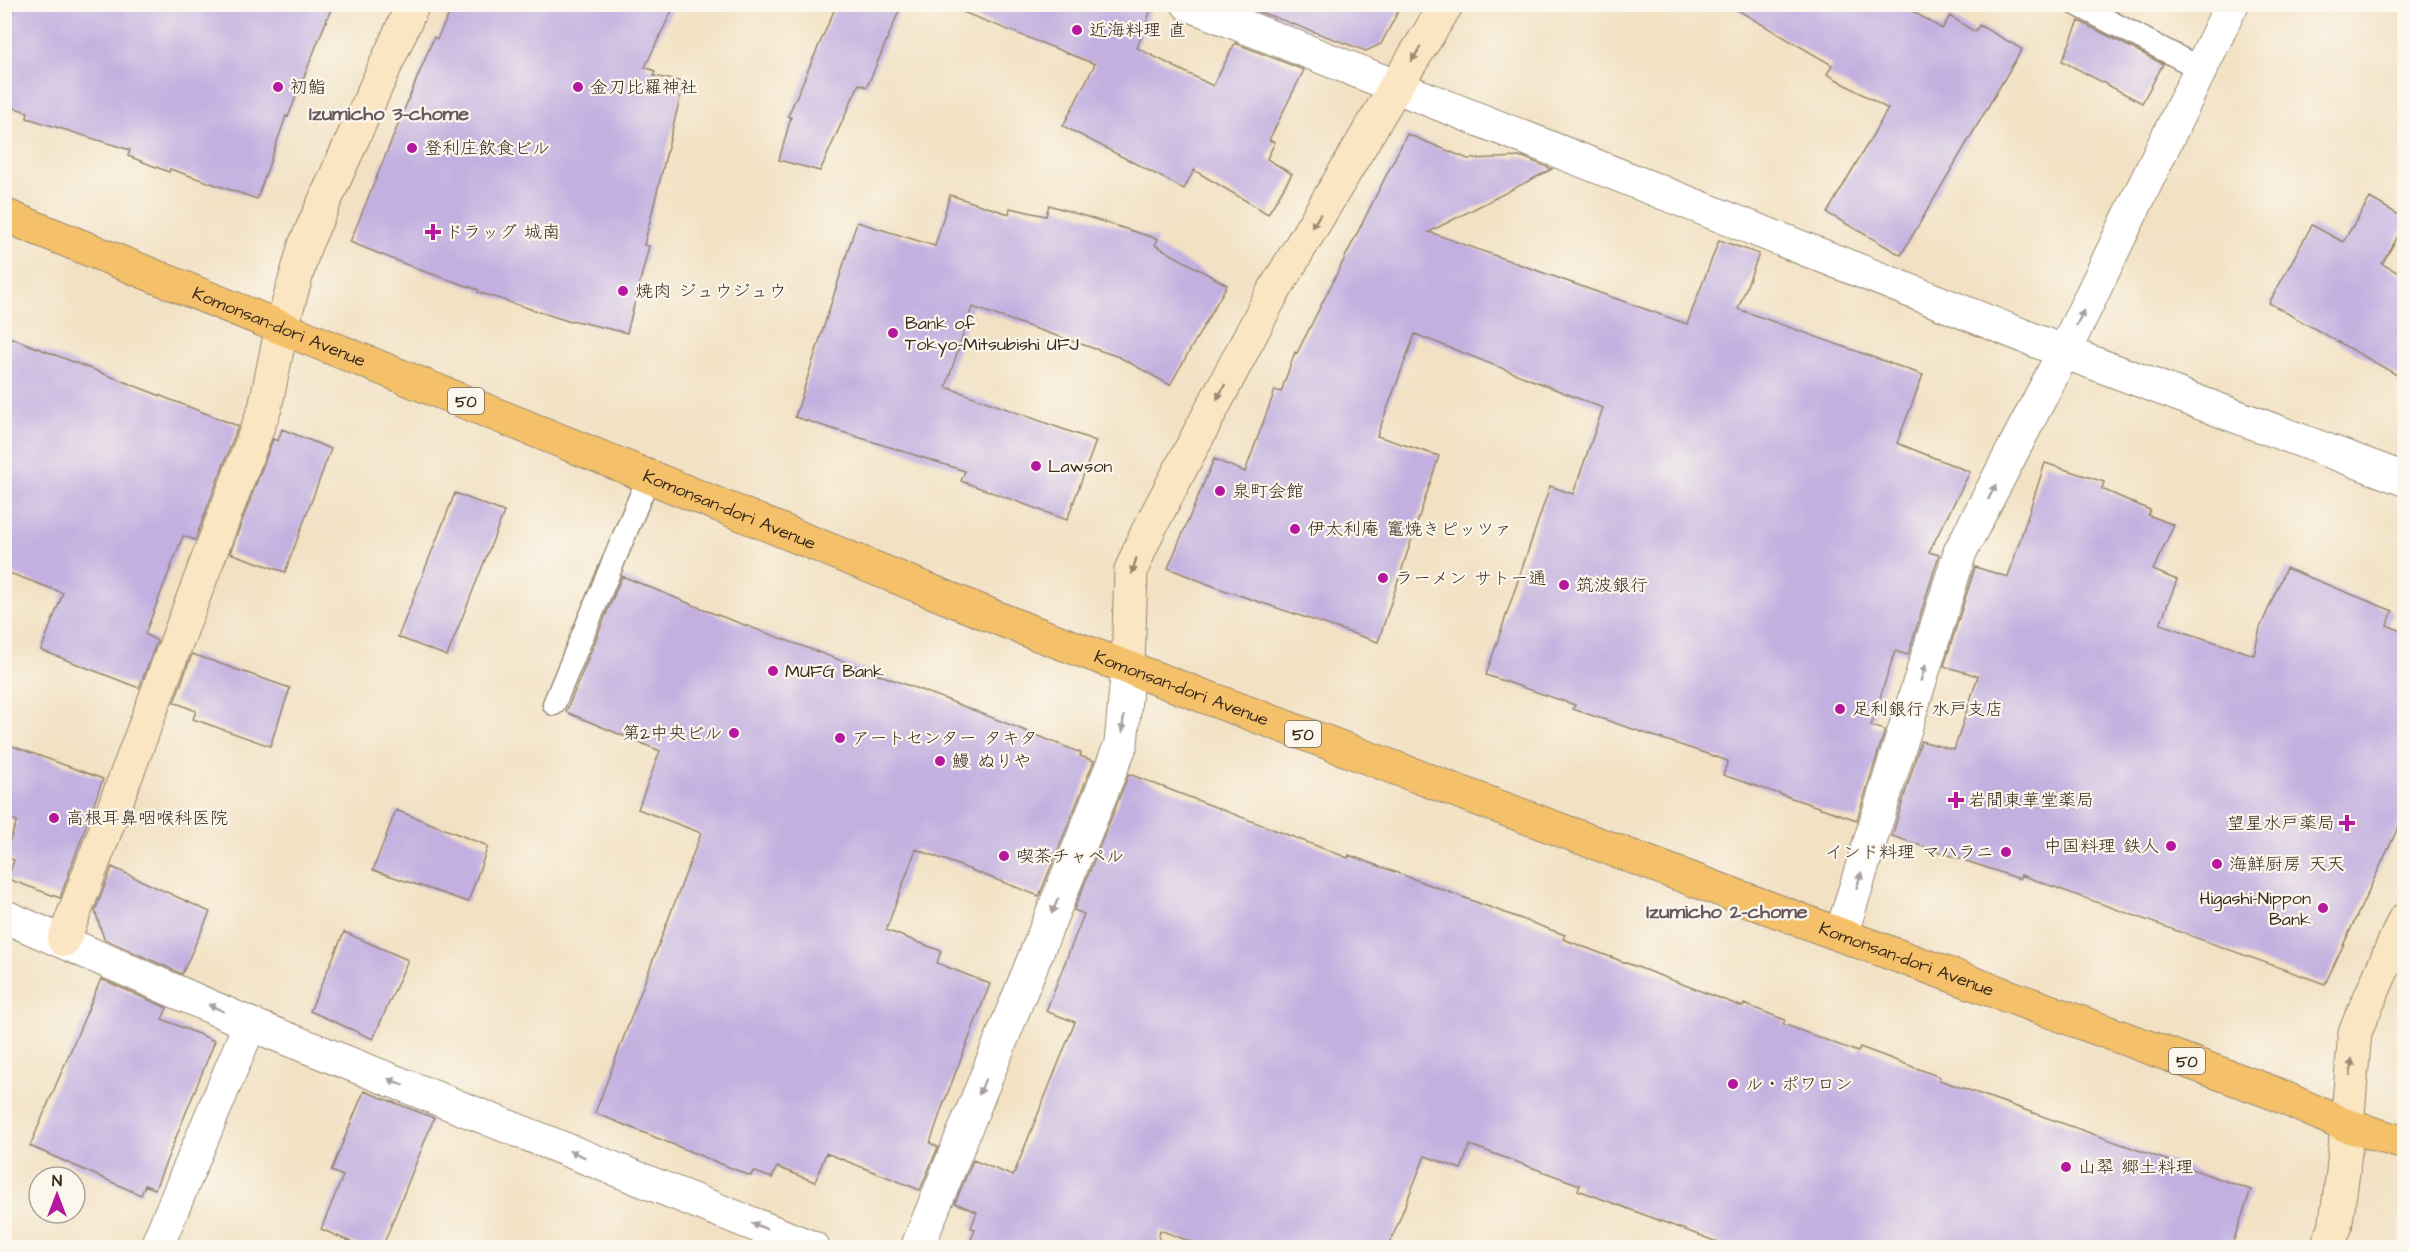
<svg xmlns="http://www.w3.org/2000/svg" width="2409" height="1252" viewBox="0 0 2409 1252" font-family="'Architects Daughter','Klee One',sans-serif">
  <rect width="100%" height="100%" fill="#fbf7ec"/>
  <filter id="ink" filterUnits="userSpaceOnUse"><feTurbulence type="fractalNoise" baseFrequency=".0167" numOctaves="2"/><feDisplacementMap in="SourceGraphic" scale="12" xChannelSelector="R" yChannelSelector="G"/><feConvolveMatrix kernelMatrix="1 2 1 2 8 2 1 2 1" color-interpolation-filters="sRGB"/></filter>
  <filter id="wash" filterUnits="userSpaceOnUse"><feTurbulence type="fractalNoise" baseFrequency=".008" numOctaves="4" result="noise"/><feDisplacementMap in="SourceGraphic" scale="24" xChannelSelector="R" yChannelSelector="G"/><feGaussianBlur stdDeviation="1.35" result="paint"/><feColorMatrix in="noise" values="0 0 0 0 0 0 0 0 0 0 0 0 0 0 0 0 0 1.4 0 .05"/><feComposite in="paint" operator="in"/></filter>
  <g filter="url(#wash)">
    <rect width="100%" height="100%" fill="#f2e1c3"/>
    <g id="blocks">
      <path fill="#c3b0e0" d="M15,4H333L288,117L286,116L257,199L170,169L169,172L128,156L130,150L27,118L28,112L4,105V36Z
        M454,4H675L645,67L655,71L654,76L684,82L644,245L649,246L627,333L572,320L571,322L478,292L479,290L420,270L350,242L434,37L437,39Z
        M837,4H902L867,87L859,84L820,171L779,160L791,117L788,116Z
        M950,4H1153L1137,48L1213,86L1235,43L1304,70L1269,140L1275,142L1267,159L1292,174L1268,214L1194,170L1184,189L1063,126L1095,64L950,7Z
        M1253,4H1402L1381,44L1366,51L1252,9Z
        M1727,4H1901L1942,29L1950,16L1975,32L1979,25L2022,49L1901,255L1827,213L1888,109L1827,74L1832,65Z
        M2079,21L2163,64L2142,103L2062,61Z
        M1407,134L1468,159L1523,157L1552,169L1429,232L1687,324L1719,240L1759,254L1738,309L1923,375L1897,443L1970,472L1929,552L1939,555L1908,655L1895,651L1871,726L1885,730L1857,820L1723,775L1728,761L1573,709L1575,705L1486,675L1550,486L1573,494L1603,408L1415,334L1377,436L1439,456L1378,642L1218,588L1168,568L1214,459L1245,472L1275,390L1281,392L1295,352L1297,353Z
        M950,195L1009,214L1010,208L1046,216L1049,205L1158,239L1155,245L1227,285L1170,385L1119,357L972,307L946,387L1096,441L1067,520L961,481L965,471L795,417L857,222L935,246Z
        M2370,198L2404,218V226L2382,264L2404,276V379L2269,303L2312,225L2343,242Z
        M4,335L238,426L195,540L183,536L145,634L157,641L139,688L41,650L63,593L4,571Z
        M282,429L331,449L285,572L230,553L273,439L278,441Z
        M2045,463L2104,482L2102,489L2150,510L2148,515L2174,525L2153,570L2177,580L2160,624L2254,655L2260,628L2286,568L2393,611L2387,625L2404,632V815L2325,984L2021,875L2020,879L1892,836L1921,741L1954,750L1978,676L1944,666L1975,567L2008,577Z
        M455,493L504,512L447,656L398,637Z
        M622,576L715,614L945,699L1081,753L1080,756L1094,761L1039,896L916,849L886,930L941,951L937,963L990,984L942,1108L930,1143L938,1147L920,1190L826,1153L815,1182L777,1167L772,1178L753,1171L751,1176L595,1113L701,833L638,809L660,751L566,712Z
        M192,654L290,688L270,746L193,719L196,711L174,702Z
        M4,743L103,779L60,898L8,879L14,860L4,856L17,821L4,817Z
        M1129,774L1348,858L1349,855L1565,935L1563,939L1743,1007L1744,1004L1785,1020L1783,1024L1858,1052L1860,1047L1940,1077L1939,1080L1977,1093L2251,1190L2231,1248H1733L1578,1190L1580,1185L1470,1145L1461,1169L1425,1156L1388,1248H1207L1160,1230L1157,1248H968L975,1229L971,1228L977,1212L955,1203L973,1160L1013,1176L1075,1022L1046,1011L1084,914L1074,910Z
        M396,810L488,846L468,902L373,870Z
        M112,867L210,912L182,974L104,939L95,911Z
        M344,932L408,960L373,1039L310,1011Z
        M101,979L167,1008L162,1019L215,1041L155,1189L145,1185L141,1195L30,1146Z
        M364,1091L434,1118L382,1248H365L321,1229L343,1176L331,1171Z"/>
    </g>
  </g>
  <g filter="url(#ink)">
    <use href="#blocks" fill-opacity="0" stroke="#968670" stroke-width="1.5"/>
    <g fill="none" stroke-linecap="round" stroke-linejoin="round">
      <g stroke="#968670" stroke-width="25">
        <path id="lane" d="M2076,4L2199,68
          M554,704L649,476"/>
      </g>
      <g stroke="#968670" stroke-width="35">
        <path id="street" d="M1188,4L2064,352L2404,479
          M4,916L250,1024L813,1248
          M1841,935L1960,552L2064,352L2232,4
          M156,1248L250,1024
          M917,1248L1121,744L1128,666"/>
      </g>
      <g stroke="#968670" stroke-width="35">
        <path id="secondary" d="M1128,666L1131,570L1147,533L1271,296L1396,86L1447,4
          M64,940L265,408L282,326L305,245L413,4
          M2326,1248L2335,1228L2343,1172L2355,1032L2404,920"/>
      </g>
      <g stroke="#968670" stroke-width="35">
        <g id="highway">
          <path id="s1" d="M4,215L1027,630L1841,935L2271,1092L2345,1125L2404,1143"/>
        </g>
      </g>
      <use href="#lane" stroke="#fff" stroke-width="22"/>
      <use href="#street" stroke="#fff" stroke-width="33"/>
      <use href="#secondary" stroke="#fbe6c3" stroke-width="33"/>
      <use href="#highway" stroke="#f4c16a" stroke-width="33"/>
    </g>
    <defs><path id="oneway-solid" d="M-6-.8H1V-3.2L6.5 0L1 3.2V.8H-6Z" transform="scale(1.5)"/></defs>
    <g fill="#9b8870">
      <use href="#oneway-solid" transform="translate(1416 54) rotate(122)"/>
      <use href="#oneway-solid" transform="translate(1316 221) rotate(121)"/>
      <use href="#oneway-solid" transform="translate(1221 392) rotate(118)"/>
      <use href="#oneway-solid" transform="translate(1134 566) rotate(107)"/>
      <use href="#oneway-solid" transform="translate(2351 1067) rotate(-84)"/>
    </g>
    <g fill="#a79f9a">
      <use href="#oneway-solid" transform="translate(2080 318) rotate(-64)"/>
      <use href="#oneway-solid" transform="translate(1992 492) rotate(-63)"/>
      <use href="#oneway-solid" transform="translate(1923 673) rotate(-73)"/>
      <use href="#oneway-solid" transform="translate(1123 724) rotate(95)"/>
      <use href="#oneway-solid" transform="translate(1859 880) rotate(-73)"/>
      <use href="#oneway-solid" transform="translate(1055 906) rotate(112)"/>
      <use href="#oneway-solid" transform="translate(216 1008) rotate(-156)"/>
      <use href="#oneway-solid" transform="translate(396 1082) rotate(-158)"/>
      <use href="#oneway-solid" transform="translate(982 1087) rotate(112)"/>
      <use href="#oneway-solid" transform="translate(577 1154) rotate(-158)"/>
      <use href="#oneway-solid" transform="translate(759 1226) rotate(-158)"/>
    </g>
  </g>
  <g fill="#b5179e" stroke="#fbf7ec" stroke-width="2">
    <circle cx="1077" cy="30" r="6"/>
    <circle cx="278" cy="87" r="6"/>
    <circle cx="578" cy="87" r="6"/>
    <circle cx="412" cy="148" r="6"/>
    <path d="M430 223h6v6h6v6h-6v6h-6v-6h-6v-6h6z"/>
    <circle cx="623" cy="291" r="6"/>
    <circle cx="893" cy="333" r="6"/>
    <circle cx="1036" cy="466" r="6"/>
    <circle cx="1220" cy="491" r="6"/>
    <circle cx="1295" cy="529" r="6"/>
    <circle cx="1383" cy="578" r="6"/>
    <circle cx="1564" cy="585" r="6"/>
    <circle cx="773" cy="671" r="6"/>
    <circle cx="1840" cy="709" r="6"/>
    <circle cx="734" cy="733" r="6"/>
    <circle cx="840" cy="738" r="6"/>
    <circle cx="940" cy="761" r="6"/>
    <path d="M1953 791h6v6h6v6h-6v6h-6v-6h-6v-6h6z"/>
    <circle cx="54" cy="818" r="6"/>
    <path d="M2344 814h6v6h6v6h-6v6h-6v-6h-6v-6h6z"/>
    <circle cx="2171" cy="846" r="6"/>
    <circle cx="2006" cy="852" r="6"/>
    <circle cx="1004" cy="856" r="6"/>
    <circle cx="2217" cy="864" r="6"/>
    <circle cx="2323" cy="908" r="6"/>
    <circle cx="1733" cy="1084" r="6"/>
    <circle cx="2066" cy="1167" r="6"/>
  </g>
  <g text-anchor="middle" stroke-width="4.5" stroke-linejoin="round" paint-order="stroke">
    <g fill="#fbf7ec" stroke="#75685c" stroke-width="1.5">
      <rect x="448" y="388" width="36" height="26" rx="4.5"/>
      <rect x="1285" y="721" width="36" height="26" rx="4.5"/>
      <rect x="2169" y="1048" width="36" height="26" rx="4.5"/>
    </g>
    <g font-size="16" font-weight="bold" fill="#3b2a1e">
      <text x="466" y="407">50</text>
      <text x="1303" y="740">50</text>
      <text x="2187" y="1067">50</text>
    </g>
    <g font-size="18" fill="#3b2a1e" stroke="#fbf7ec" text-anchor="start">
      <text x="1089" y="36">近海料理 直</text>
      <text x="290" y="93">初鮨</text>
      <text x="590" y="93">金刀比羅神社</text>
      <text x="424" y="154">登利庄飲食ビル</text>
      <text x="445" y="238">ドラッグ 城南</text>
      <text x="635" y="297">焼肉 ジュウジュウ</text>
      <text x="905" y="329">Bank of<tspan x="905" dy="21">Tokyo-Mitsubishi UFJ</tspan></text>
      <text x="1048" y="472">Lawson</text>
      <text x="1232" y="497">泉町会館</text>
      <text x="1307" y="535">伊太利庵 竃焼きピッツァ</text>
      <text x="1395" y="584">ラーメン サトー通</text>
      <text x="1576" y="591">筑波銀行</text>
      <text x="785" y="677">MUFG Bank</text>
      <text x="1852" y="715">足利銀行 水戸支店</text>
      <text x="722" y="739" text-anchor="end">第2中央ビル</text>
      <text x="852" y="744">アートセンター タキタ</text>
      <text x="952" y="767">鰻 ぬりや</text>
      <text x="1968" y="806">岩間東華堂薬局</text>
      <text x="66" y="824">高根耳鼻咽喉科医院</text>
      <text x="2335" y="829" text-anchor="end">望星水戸薬局</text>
      <text x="2159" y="852" text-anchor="end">中国料理 鉄人</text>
      <text x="1994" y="858" text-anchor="end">インド料理 マハラニ</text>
      <text x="1016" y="862">喫茶チャペル</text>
      <text x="2229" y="870">海鮮厨房 天天</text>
      <text x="2311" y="904" text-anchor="end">Higashi-Nippon<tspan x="2311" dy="21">Bank</tspan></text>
      <text x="1745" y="1090">ル・ポワロン</text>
      <text x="2078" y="1173">山翆 郷土料理</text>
    </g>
    <g font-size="18" fill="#3b2a1e" stroke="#fbf7ec">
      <text dy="6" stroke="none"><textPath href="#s1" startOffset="297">Komonsan-dori Avenue</textPath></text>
      <text dy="6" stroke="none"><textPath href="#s1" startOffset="783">Komonsan-dori Avenue</textPath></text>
      <text dy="6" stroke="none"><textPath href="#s1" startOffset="1269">Komonsan-dori Avenue</textPath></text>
      <text dy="6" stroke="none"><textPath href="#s1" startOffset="2043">Komonsan-dori Avenue</textPath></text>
    </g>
    <g font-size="20" font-weight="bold" fill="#6b5962" stroke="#fbf7ec">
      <text x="389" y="120">Izumicho 3-chome</text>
      <text x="1727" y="918">Izumicho 2-chome</text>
    </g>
  </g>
  <rect width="2409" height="1252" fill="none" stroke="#fbf7ec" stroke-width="24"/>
  <g transform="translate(57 1195)"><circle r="28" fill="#fbf7ec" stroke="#aea59a" stroke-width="1.5"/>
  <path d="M0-4.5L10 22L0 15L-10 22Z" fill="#b5179e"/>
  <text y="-9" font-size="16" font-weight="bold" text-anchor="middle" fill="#3b2a1e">N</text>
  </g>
</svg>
